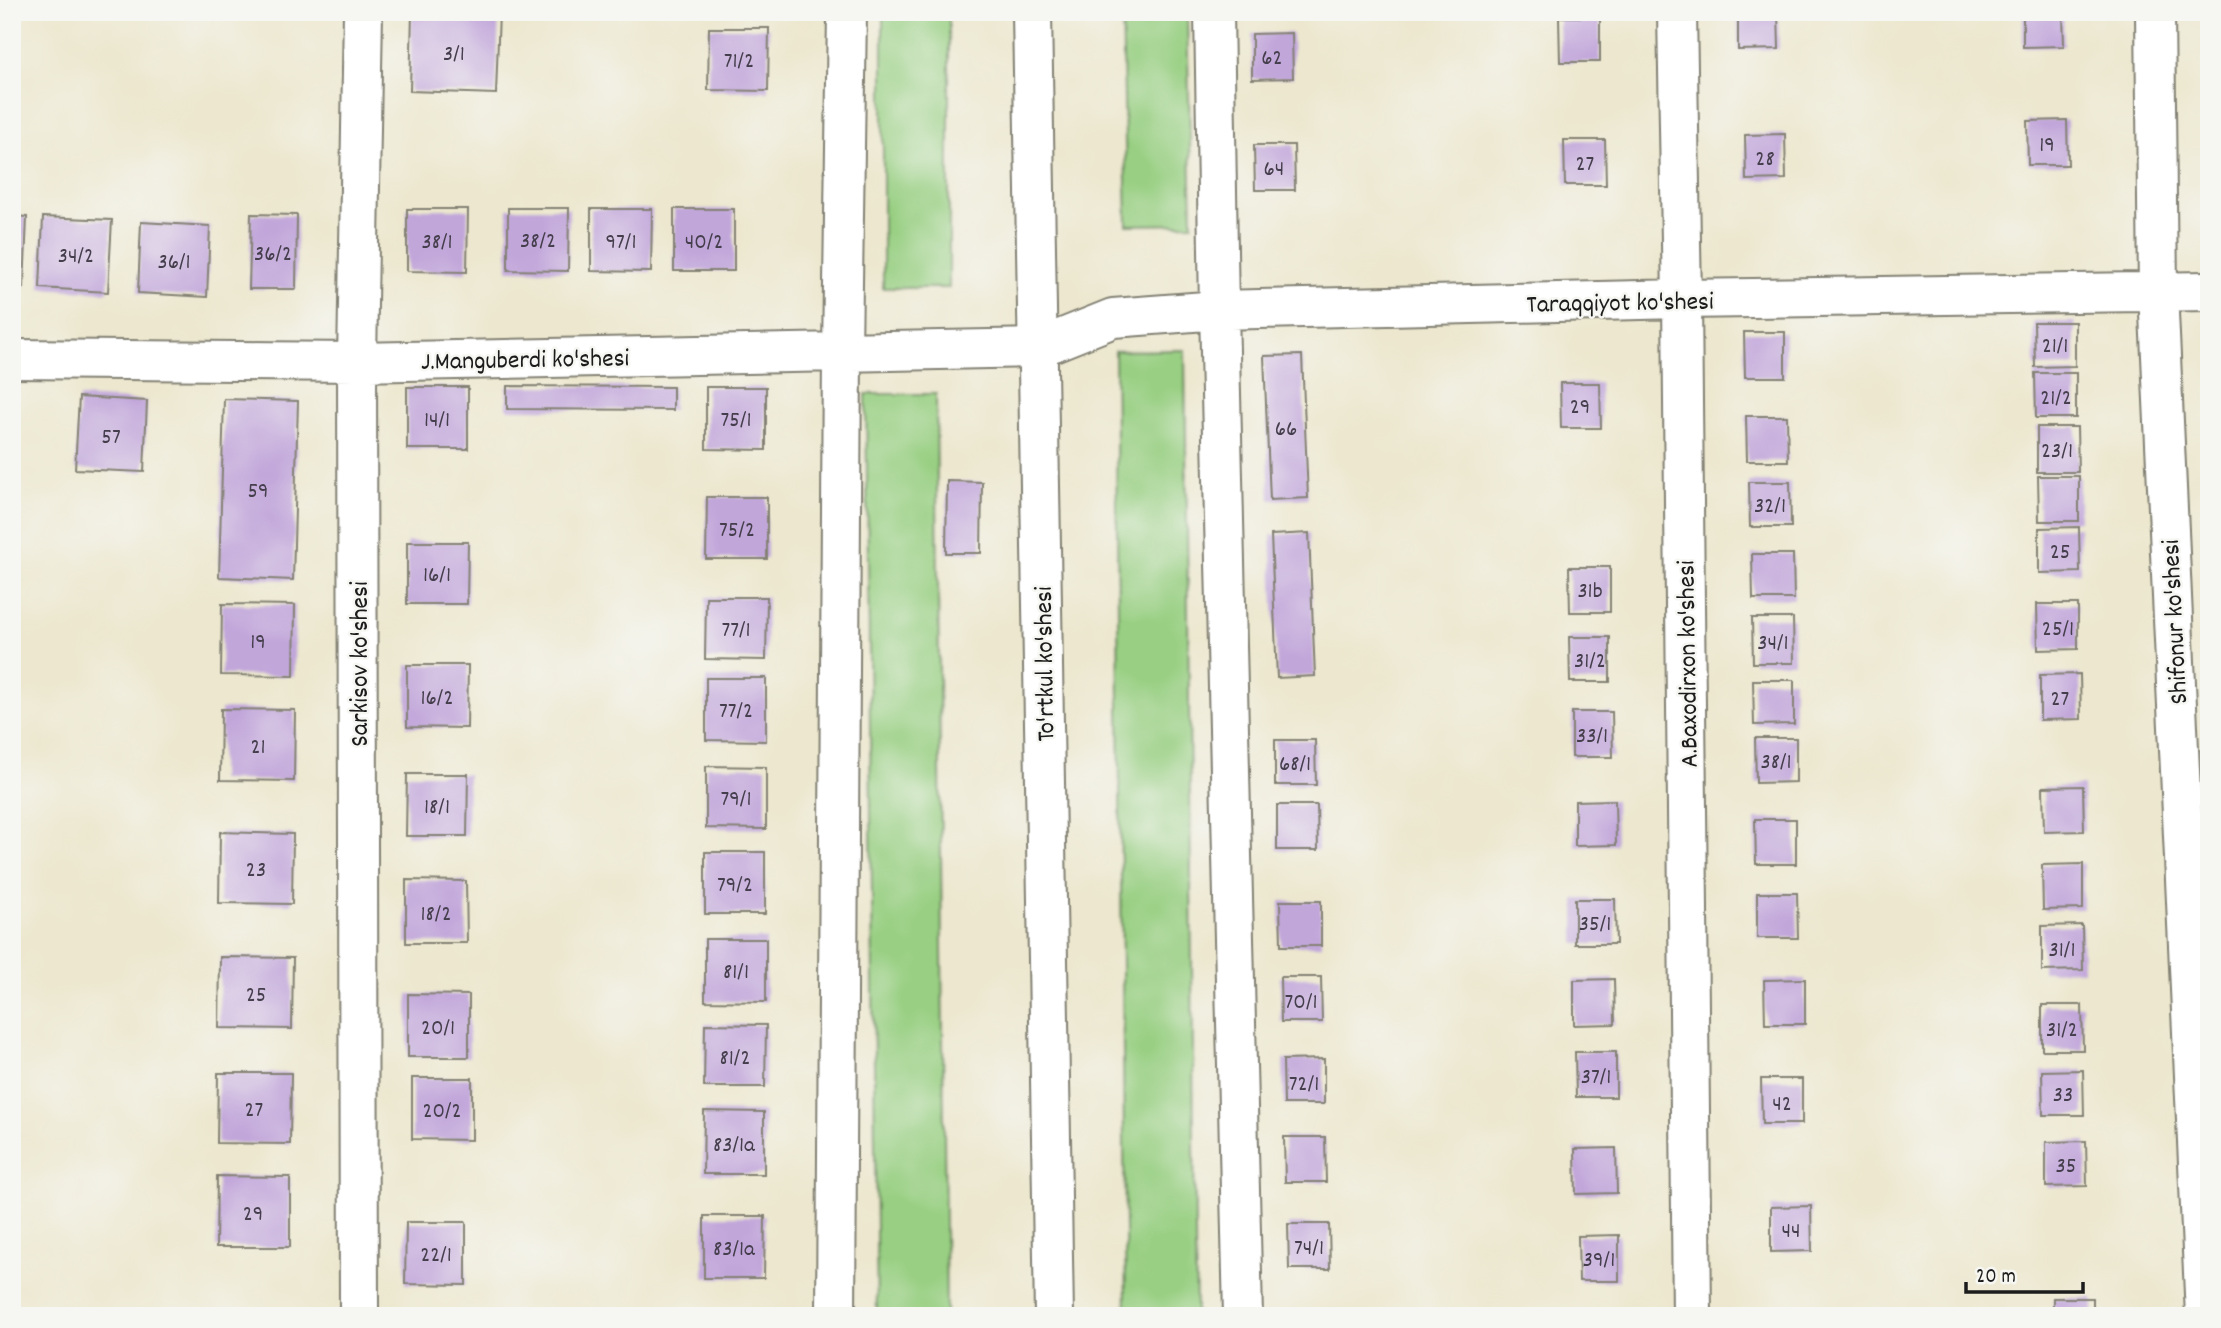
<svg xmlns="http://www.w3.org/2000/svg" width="2221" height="1328" viewBox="0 0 2221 1328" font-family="Dekko,sans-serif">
  <rect width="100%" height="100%" fill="#f6f6f2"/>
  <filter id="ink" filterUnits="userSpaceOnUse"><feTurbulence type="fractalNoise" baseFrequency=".0143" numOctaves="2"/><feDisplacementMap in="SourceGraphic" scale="14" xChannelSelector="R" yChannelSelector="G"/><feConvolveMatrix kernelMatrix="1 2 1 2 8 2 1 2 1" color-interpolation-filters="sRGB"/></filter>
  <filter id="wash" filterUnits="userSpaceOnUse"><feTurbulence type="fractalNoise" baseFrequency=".00686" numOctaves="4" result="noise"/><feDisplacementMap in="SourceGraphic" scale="28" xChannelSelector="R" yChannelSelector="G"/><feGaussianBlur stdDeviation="1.57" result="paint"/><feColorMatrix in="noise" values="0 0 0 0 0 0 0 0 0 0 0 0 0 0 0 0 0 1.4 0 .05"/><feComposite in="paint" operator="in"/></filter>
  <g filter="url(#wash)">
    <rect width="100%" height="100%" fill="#ece7ce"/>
    <path fill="#98cf82" stroke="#5a764f" stroke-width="2" d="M883,12H949V288H883Z
      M1122,12H1187L1192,224L1127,225Z
      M1185,350L1196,1316H1126L1115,351Z
      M866,394H936L946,1316H877Z"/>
    <g id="blocks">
      <path fill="#c1a6da" d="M412,12H499L496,94L410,91Z
        M1738,12H1778L1779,49L1738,50Z
        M2023,12H2063L2064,46L2023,47Z
        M1559,17H1600V62H1560Z
        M709,28H769L768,91L708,90Z
        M1292,33L1293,78L1252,79V34Z
        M2067,120L2068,165H2028L2027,121Z
        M1785,134L1786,179L1746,180L1745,135Z
        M1564,140H1605L1606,185H1565Z
        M1254,145H1294L1295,190H1255Z
        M508,208H569L568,271L508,270Z
        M407,209H468L467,272L407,271Z
        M591,209H652L651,272L591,271Z
        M674,209H734V271H674Z
        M251,214L297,215L296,289H249Z
        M12,216L27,217L24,288H12Z
        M43,217L112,220L108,292L40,288Z
        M141,222L210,226L207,297L138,293Z
        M2034,322H2075V366L2035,367Z
        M1744,332H1785V377H1745Z
        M1302,355L1308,498L1270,500L1264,356Z
        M2035,373H2076V418H2036Z
        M1560,383H1600L1601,428H1561Z
        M507,386L673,387V410L507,409Z
        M407,387H468V449H407Z
        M706,387H766V450L706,449Z
        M79,397L147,401L144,472L75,469Z
        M224,399L298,401L293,580L219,577Z
        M1746,416H1787L1788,461H1747Z
        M2037,427H2077L2078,472H2037Z
        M2038,476H2079V521H2039Z
        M947,481L982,482L981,553H946Z
        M1749,482H1790L1791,527H1750Z
        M707,497H767V559H706Z
        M2079,527L2080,572L2039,573V528Z
        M1309,533L1315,676L1277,678L1271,535Z
        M407,542H468L467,604H407Z
        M1752,554H1793L1794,599H1753Z
        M1569,567H1610V612H1570Z
        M706,597H767L766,660L705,659Z
        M222,604L295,605L294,676L221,675Z
        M2037,604H2078V649L2038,650Z
        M1752,618H1793L1794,663H1753Z
        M1569,637H1610V682H1570Z
        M407,665H468L467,728L407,727Z
        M2080,674L2081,719L2040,720V675Z
        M706,678H766V741L706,740Z
        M1753,680H1794V724L1754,725Z
        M221,709L295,710L294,781L220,780Z
        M1572,712H1612L1613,757H1572Z
        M1755,738H1796V782L1756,783Z
        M1275,740H1315L1316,785H1275Z
        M706,766L766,767V829L706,828Z
        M407,774H468L467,836H406Z
        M2083,786L2084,831L2044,832L2043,787Z
        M1615,800L1616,845L1575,846V801Z
        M1277,805H1317L1318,850H1277Z
        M1755,819H1796V864H1756Z
        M220,832L293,834L292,904L219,903Z
        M705,852H765V914H705Z
        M2083,864V909L2043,910L2042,865Z
        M406,880L466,881L467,943H406Z
        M1757,893H1797L1798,938H1757Z
        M1575,899H1615L1616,944H1575Z
        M1280,901H1321V946H1281Z
        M2082,925L2083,970L2042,971V926Z
        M705,939H766V1002L705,1001Z
        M220,957L293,958L292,1029L219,1028Z
        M1280,977H1321L1322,1022H1281Z
        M1614,979L1615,1024L1574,1025V980Z
        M1805,979V1024H1765L1764,980Z
        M408,994L469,995V1057H408Z
        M2042,1005H2082L2083,1050H2042Z
        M705,1024L766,1025L765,1087H704Z
        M1575,1052H1616V1097H1576Z
        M1324,1059V1104H1284L1283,1060Z
        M2083,1070L2084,1115H2043L2042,1071Z
        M218,1073H291L290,1144L217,1143Z
        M412,1078H472V1140L412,1139Z
        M1761,1079H1802V1124H1762Z
        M704,1111L764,1112V1174H703Z
        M1284,1137H1325L1326,1182H1285Z
        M2086,1141L2087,1186L2046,1187V1142Z
        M1616,1148L1617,1193L1576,1194L1575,1149Z
        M217,1176L290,1177V1247H216Z
        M1811,1206L1812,1251L1771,1252V1207Z
        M704,1216H765L764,1278H704Z
        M406,1222H466V1285L405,1284Z
        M1288,1224H1329L1330,1269H1289Z
        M1619,1235V1281H1579L1578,1236Z
        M2053,1298H2093V1316H2053Z"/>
    </g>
  </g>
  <g filter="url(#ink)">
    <use href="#blocks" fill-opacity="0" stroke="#848275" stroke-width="2"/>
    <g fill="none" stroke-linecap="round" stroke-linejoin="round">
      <g stroke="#848275" stroke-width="42">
        <path id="minor" d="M1214,12L1219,310L1243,1316
          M1677,12L1682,299L1692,1316
          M2155,12L2158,291L2205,1316
          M12,359L357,362L1038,348L1113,318L1219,310L1682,299L2209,291
          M359,1316L357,362L363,12
          M836,1316L842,351L847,12"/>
      </g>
      <g stroke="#848275" stroke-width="42">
        <path id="major" d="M1032,12L1054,1316"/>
      </g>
      <use href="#minor" stroke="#fff" stroke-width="38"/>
      <use href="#major" stroke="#fff" stroke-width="38"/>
    </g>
  </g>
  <g text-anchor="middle" stroke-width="5" stroke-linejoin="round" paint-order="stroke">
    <g font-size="23" fill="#453e4c">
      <text x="454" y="60">3/1</text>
      <text x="1272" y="64">62</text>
      <text x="739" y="67">71/2</text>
      <text x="2047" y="151">19</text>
      <text x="1765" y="165">28</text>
      <text x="1585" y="170">27</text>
      <text x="1274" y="175">64</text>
      <text x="538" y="247">38/2</text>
      <text x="437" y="248">38/1</text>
      <text x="621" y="248">97/1</text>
      <text x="704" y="248">40/2</text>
      <text x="273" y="260">36/2</text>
      <text x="76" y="262">34/2</text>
      <text x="174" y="268">36/1</text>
      <text x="2055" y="352">21/1</text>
      <text x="2056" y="404">21/2</text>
      <text x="1580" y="413">29</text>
      <text x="437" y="426">14/1</text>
      <text x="736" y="426">75/1</text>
      <text x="1286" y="435">66</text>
      <text x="111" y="443">57</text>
      <text x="2057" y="457">23/1</text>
      <text x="258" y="497">59</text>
      <text x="1770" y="512">32/1</text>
      <text x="737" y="536">75/2</text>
      <text x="2060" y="558">25</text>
      <text x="437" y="581">16/1</text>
      <text x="1590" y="597">31b</text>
      <text x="2058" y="635">25/1</text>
      <text x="736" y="636">77/1</text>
      <text x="258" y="648">19</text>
      <text x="1773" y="649">34/1</text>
      <text x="1590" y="667">31/2</text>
      <text x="437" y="704">16/2</text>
      <text x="2060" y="705">27</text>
      <text x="736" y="717">77/2</text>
      <text x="1592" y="742">33/1</text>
      <text x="258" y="753">21</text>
      <text x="1776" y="768">38/1</text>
      <text x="1295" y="770">68/1</text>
      <text x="736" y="805">79/1</text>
      <text x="437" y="813">18/1</text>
      <text x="256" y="876">23</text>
      <text x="735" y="891">79/2</text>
      <text x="436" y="920">18/2</text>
      <text x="1595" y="930">35/1</text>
      <text x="2062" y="956">31/1</text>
      <text x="736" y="978">81/1</text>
      <text x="256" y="1001">25</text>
      <text x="1301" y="1008">70/1</text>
      <text x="438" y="1034">20/1</text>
      <text x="2062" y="1036">31/2</text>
      <text x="735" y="1064">81/2</text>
      <text x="1596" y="1083">37/1</text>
      <text x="1304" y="1090">72/1</text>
      <text x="2063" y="1101">33</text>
      <text x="1782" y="1110">42</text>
      <text x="254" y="1116">27</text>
      <text x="442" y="1117">20/2</text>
      <text x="734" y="1151">83/1a</text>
      <text x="2066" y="1172">35</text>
      <text x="253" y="1220">29</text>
      <text x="1791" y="1237">44</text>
      <text x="1309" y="1254">74/1</text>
      <text x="734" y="1255">83/1a</text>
      <text x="436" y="1261">22/1</text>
      <text x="1599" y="1266">39/1</text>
    </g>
    <g font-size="26" fill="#1c1c1c" stroke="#f6f6f2">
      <text transform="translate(1620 301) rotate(-1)" y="9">Taraqqiyot ko'shesi</text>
      <text transform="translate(525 358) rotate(-1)" y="9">J.Manguberdi ko'shesi</text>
      <text transform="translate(2173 622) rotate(-93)" y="9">Shifonur ko'shesi</text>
      <text transform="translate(358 664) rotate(-90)" y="9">Sarkisov ko'shesi</text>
      <text transform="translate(1043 664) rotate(-91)" y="9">To'rtkul ko'shesi</text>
      <text transform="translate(1686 664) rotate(-91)" y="9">A.Baxodirxon ko'shesi</text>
    </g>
  </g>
  <rect width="2221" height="1328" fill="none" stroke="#f6f6f2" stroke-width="42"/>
  <path d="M1966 1282v10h117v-10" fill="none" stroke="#1c1c1c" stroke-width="3.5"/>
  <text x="1976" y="1282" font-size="21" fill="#1c1c1c" stroke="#f6f6f2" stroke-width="5" paint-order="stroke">20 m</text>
</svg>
